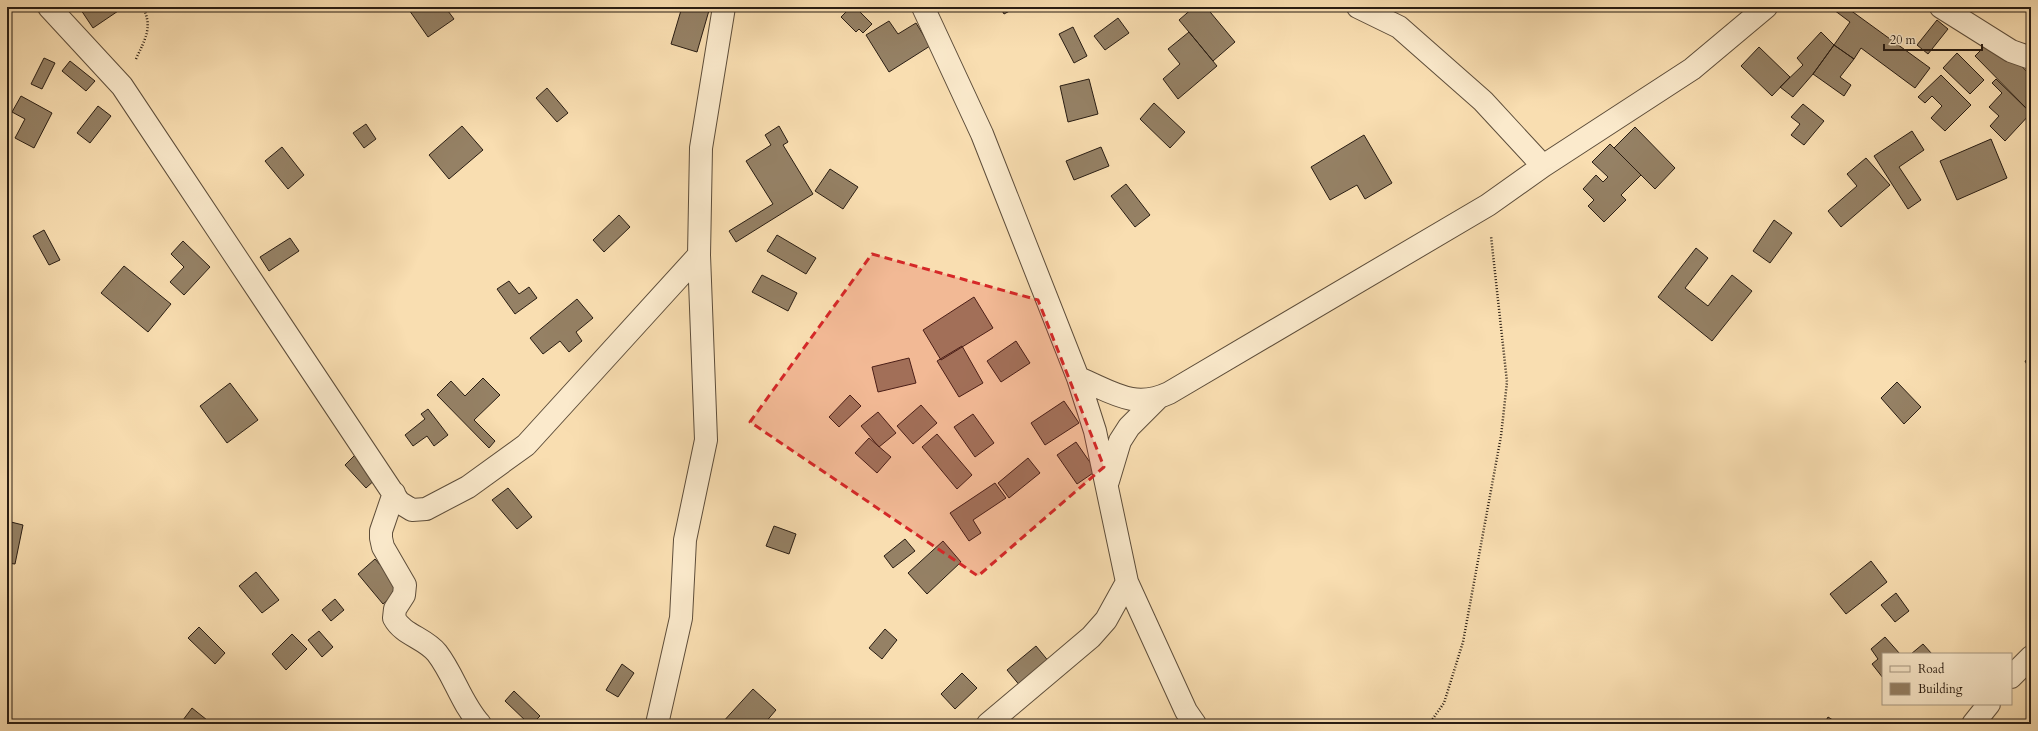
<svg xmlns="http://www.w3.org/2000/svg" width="2038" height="731" viewBox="0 0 2038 731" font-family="Cardo,serif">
  <rect width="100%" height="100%" fill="#f9deb1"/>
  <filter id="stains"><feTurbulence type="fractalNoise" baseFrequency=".005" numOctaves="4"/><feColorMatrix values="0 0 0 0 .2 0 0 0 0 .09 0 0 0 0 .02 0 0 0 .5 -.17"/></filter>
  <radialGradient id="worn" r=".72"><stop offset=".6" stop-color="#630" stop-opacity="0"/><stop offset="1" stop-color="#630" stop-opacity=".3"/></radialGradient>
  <path fill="#958165" stroke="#291d13" d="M79,7H124L93,28Z
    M407,7H445L454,19L428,37Z
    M682,7H710L697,52L671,44Z
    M851,7H855L872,24L863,33L859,29L856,32L841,17Z
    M1000,7H1017L1004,14Z
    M1194,7H1206L1235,42L1213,61L1179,20Z
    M1830,7H1846L1930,68L1915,88L1861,48L1854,59L1834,45L1850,22Z
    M1118,18L1129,33L1105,50L1094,36Z
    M1937,20L1948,29L1928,54L1917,45Z
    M889,21L898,34L916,23L930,46L889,72L866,35Z
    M1073,27L1087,56L1074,63L1059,34Z
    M1189,32L1217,66L1178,99L1163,79L1180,64L1168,49Z
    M1821,32L1834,45L1813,74L1793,97L1780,87L1803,65L1797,58Z
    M1994,37L2031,76V103L2026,108L1975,56Z
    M1834,45L1854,59L1840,77L1851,85L1844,96L1813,74Z
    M1759,47L1790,77L1772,96L1741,66Z
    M1957,53L1984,80L1970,94L1943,68Z
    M44,58L55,63L42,89L31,84Z
    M70,61L95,81L86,91L62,71Z
    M1941,75L1971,105L1945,131L1931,118L1942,106L1932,96L1925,103L1918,97Z
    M1089,79L1098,114L1068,122L1060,86Z
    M1996,79L2031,113L2005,141L1990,126L1999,116L1989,107L2002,93L1992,83Z
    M547,88L568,113L557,122L536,98Z
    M21,96L52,113L34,148L15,138L25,119L12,112Z
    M1154,103L1185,132L1170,148L1140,119Z
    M1803,104L1824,121L1804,145L1791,135L1800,124L1791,117Z
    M98,106L111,116L90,143L77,133Z
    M366,124L376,139L364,148L353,133Z
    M462,126L483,150L449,179L429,155Z
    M779,126L788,142L783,145L813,194L736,242L729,231L773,204L746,161L771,145L765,135Z
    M1635,127L1675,168L1655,189L1614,148Z
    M1912,131L1924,150L1899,167L1921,200L1908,209L1874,156Z
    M1364,135L1392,183L1365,199L1357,185L1330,200L1311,167Z
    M1991,139L2007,178L1957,200L1940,161Z
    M1610,144L1641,175L1621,195L1626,200L1604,222L1588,206L1594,200L1583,189L1596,175L1603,182L1608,177L1592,162Z
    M282,147L304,175L288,189L265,161Z
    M1101,147L1109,166L1074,180L1066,161Z
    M1866,158L1890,185L1841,227L1828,211L1857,186L1847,174Z
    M830,169L858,187L843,209L815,191Z
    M1126,184L1150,215L1135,227L1111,196Z
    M619,215L630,227L604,252L593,240Z
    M1774,220L1792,233L1770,263L1753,251Z
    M44,230L60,260L49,265L33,236Z
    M777,235L816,258L806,274L767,251Z
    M290,238L299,251L269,271L260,257Z
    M183,241L210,267L184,295L170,282L184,267L171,254Z
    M1696,248L1708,258L1685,288L1708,306L1732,275L1752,291L1712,341L1658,297Z
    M124,266L171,304L148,332L101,293Z
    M762,275L797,293L788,311L752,292Z
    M509,281L519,294L529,287L537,298L515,314L497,289Z
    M974,297L993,328L941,360L923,330Z
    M577,299L593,318L576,332L582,341L569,352L560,341L543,354L530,338Z
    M1016,341L1030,363L1001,382L987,361Z
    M962,346L983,383L959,397L937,361Z
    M909,358L916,383L878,392L872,367Z
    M2031,358V372L2025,361Z
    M483,378L500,395L474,420L495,441L489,448L437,395L451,381L465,396Z
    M1897,382L1921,407L1904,424L1881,398Z
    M230,383L258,420L227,443L200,406Z
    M850,395L861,406L839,427L829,417Z
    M1064,401L1079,423L1045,445L1031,423Z
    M921,405L937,423L913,444L897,426Z
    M428,409L448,435L434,446L427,436L413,446L405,435L425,419L421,414Z
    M878,412L896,433L879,447L861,426Z
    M973,414L994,443L975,457L954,427Z
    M937,434L972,475L957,489L922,447Z
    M869,438L891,457L877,473L855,453Z
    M1076,442L1096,471L1077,484L1057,455Z
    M358,452L379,476L366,488L345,465Z
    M1028,458L1040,473L1009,498L998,483Z
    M995,483L1006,498L973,520L981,533L969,541L950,513Z
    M508,488L532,517L517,529L492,500Z
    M7,521L23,525L15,564L7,563Z
    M774,526L796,534L789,554L766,546Z
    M905,539L915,551L893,568L884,556Z
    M943,541L961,562L927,594L908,573Z
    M375,559L401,589L383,604L358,574Z
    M1871,561L1887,582L1846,614L1830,594Z
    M256,572L279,600L262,613L239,586Z
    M1896,593L1909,611L1895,622L1881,605Z
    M335,599L344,610L331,621L322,610Z
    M199,627L225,653L215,664L188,638Z
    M885,629L897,640L882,659L869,648Z
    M319,631L333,647L322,657L308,640Z
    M292,634L307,649L286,670L272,654Z
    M1885,637L1900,654H1883V678L1872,664L1878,659L1871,649Z
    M1923,644L1932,654H1911Z
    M1036,646L1050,663L1021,687L1007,670Z
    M622,664L634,673L618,697L606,690Z
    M962,673L977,688L955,709L941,694Z
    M753,689L776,710L764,724H721Z
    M514,691L540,716L532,724H529L505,701Z
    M192,708L212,724H188L183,720Z
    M1828,717L1839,724H1824Z"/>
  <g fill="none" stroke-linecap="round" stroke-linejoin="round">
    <g stroke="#5d4d3a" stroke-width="24">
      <path id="street" d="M49,7L122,86L399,502L412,510L426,509L468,487L526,445L699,255
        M923,7L982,134L1078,378L1095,431L1127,582L1186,711L1195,724
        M1358,7L1399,27L1483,101L1543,166
        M1941,7L2011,51L2031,58
        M1078,378C1111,391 1133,410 1169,393L1488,205L1543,166L1692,69L1766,7
        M1108,481L1120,441L1129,427L1158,398
        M394,493L381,531V538L383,547L405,585L404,595L395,609L394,618C403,635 425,638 437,653C454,675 461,703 480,724
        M2011,677L2031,657
        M657,724L681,618L685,540L706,440L699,255L701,148L724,7
        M988,724L1091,637L1106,620L1127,582
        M1973,724L1989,704"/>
    </g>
    <path stroke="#291d13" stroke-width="2.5" stroke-dasharray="1 2" stroke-linecap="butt" d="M136,59C145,39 153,28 143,7
      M1429,724L1444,703L1463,642L1501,436L1507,382L1491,236"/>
    <use href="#street" stroke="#fbeacc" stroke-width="22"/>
  </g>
  <path fill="#d62828" fill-opacity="0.2" stroke="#d62828" stroke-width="3" stroke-dasharray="8 5" stroke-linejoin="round" d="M872,254L1038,300L1104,467L978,576L750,422Z"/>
  <rect width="2038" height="731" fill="none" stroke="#f9deb1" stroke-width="24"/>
  <rect x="8" y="8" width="2022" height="715" fill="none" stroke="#291d13" stroke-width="2"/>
  <rect x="12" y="12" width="2014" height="707" fill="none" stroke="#291d13"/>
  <rect x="1882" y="653" width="130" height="52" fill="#fbeacc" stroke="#a79882"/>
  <rect x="1890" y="666" width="20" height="6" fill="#fbeacc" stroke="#a79882"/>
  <text x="1918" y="673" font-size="12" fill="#291d13">Road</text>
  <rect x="1890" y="683" width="20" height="12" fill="#958165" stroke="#a79882"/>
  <text x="1918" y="693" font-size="12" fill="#291d13">Building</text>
  <path d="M1884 44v6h98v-6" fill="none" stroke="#291d13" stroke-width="2"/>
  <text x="1890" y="44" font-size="12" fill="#291d13" stroke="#fbeacc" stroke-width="3" paint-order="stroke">20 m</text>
  <rect width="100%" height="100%" filter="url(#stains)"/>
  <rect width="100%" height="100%" fill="url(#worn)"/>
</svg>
